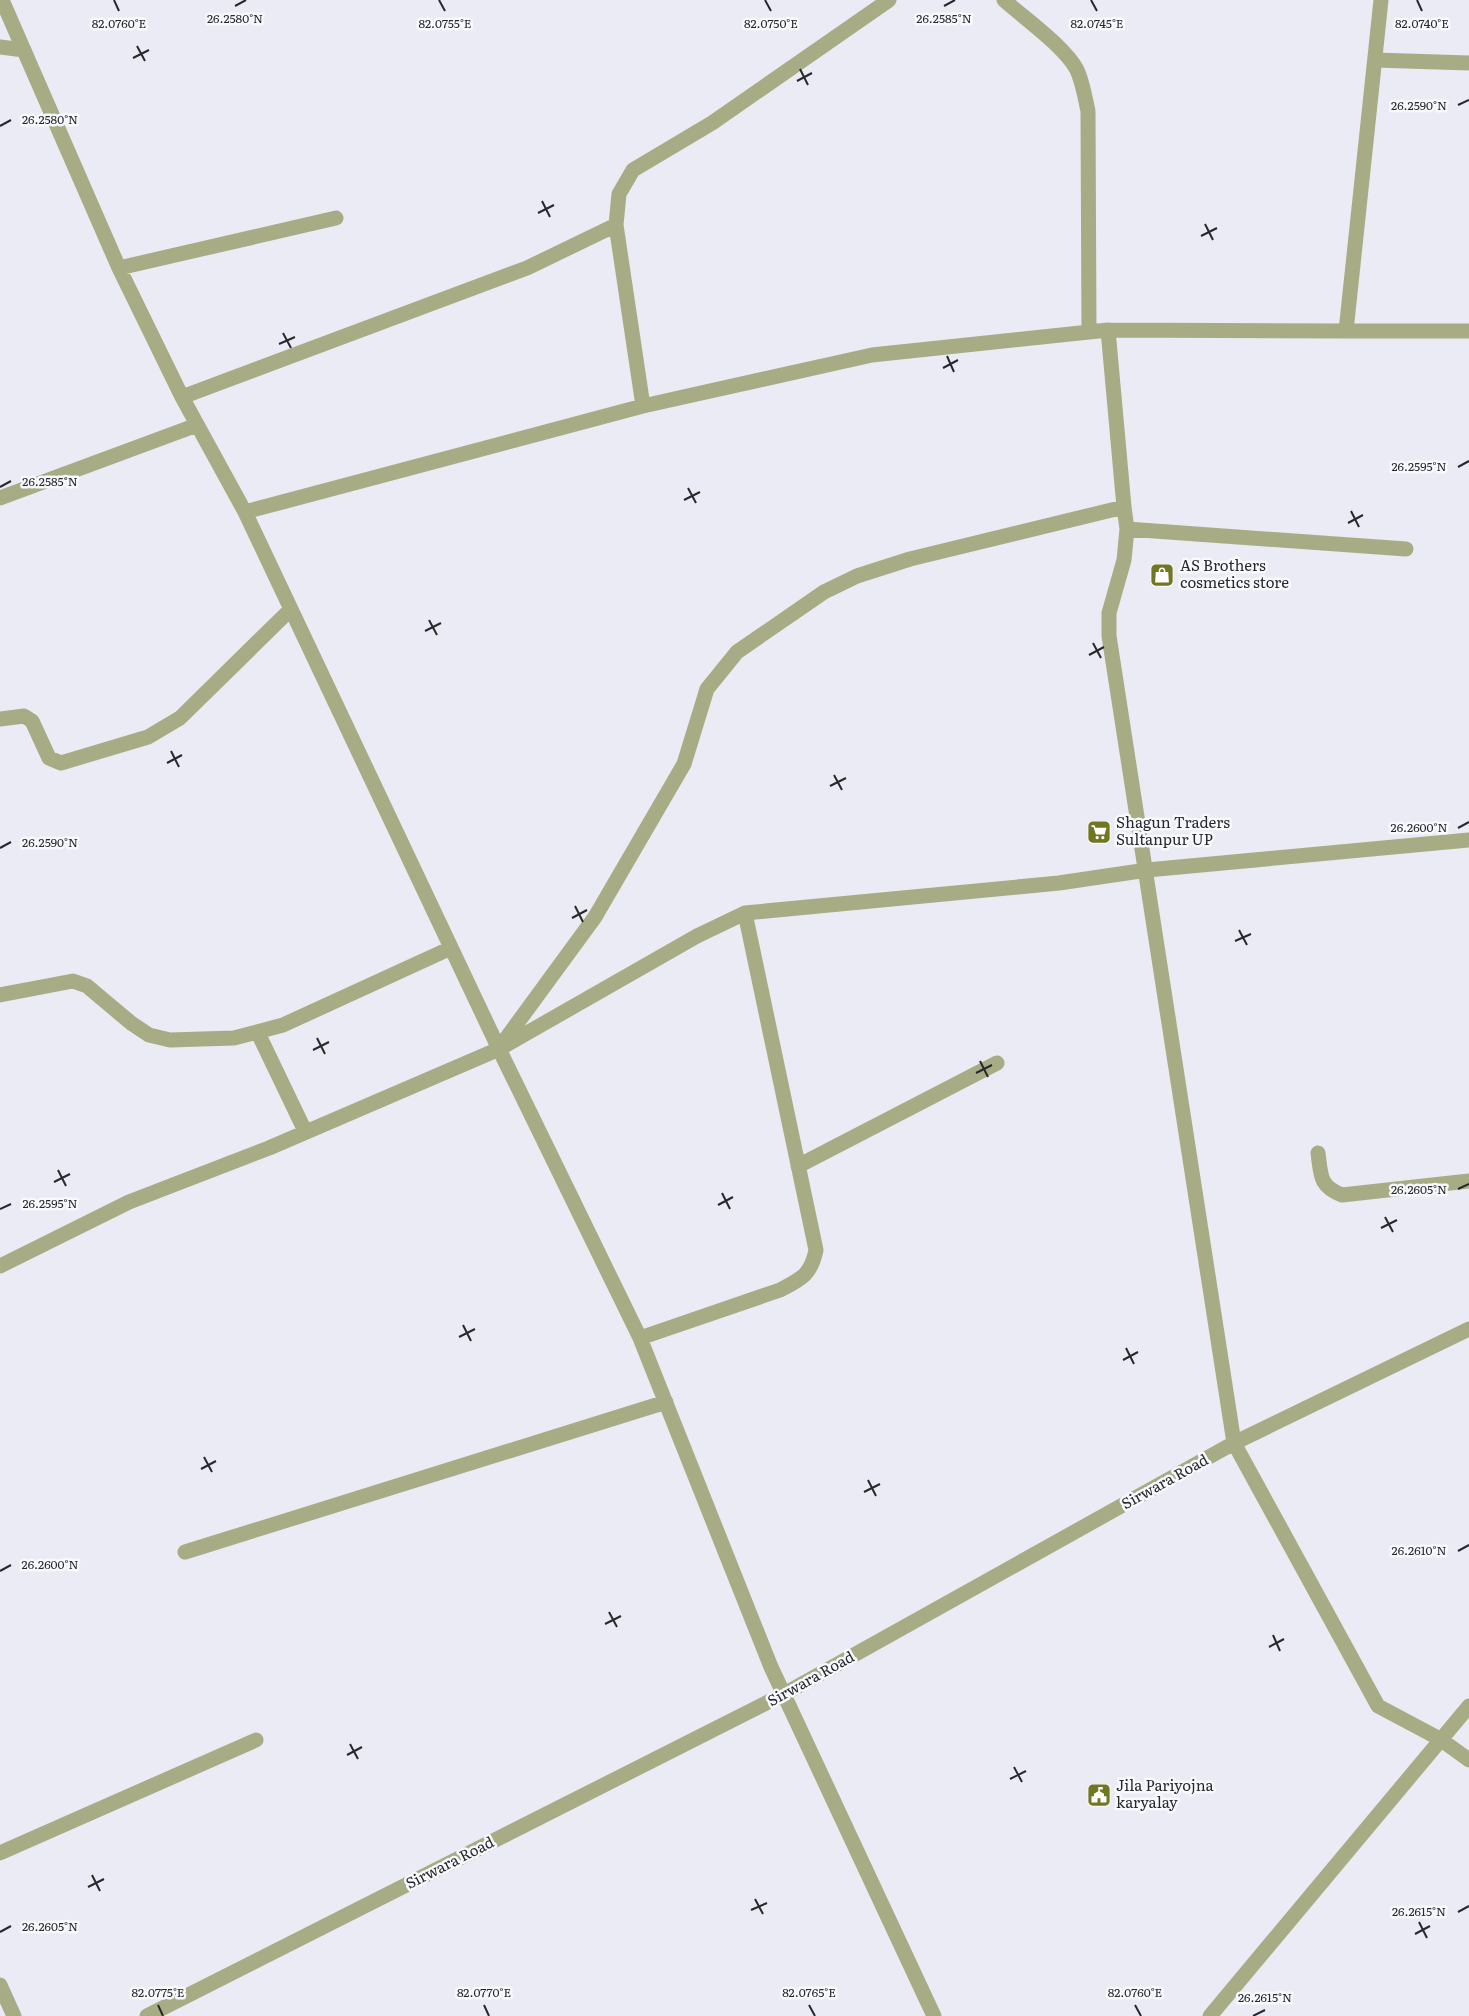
<svg xmlns="http://www.w3.org/2000/svg" width="1469" height="2016" viewBox="0 0 1469 2016" font-family="Literata,serif">
  <rect width="100%" height="100%" fill="#eaebf4"/>
  <g fill="none" stroke-linecap="round" stroke-linejoin="round">
    <path stroke="#a7ac85" stroke-width="15" d="M2,0L119,268L182,397L245,512L499,1049L640,1338L771,1667L934,2016
      M1004,0C1024,18 1065,47 1077,70C1083,83 1085,98 1088,111L1089,332
      M0,47L24,50
      M1375,60L1469,63
      M616,225L643,406
      M119,268L336,218
      M1346,331H1469
      M182,397L527,268L616,225L619,194L633,170L712,123L889,0
      M0,498L197,425
      M1124,507L1127,529L1124,560L1109,613V636L1234,1443L1378,1706L1440,1739L1469,1760
      M245,512L643,406L872,355L1108,330L1346,331L1381,0
      M1127,529L1406,549
      M0,719L24,716L32,721L49,758L61,763L148,737L180,718L291,609
      M0,995L73,981L87,986L131,1023L149,1035L170,1040L234,1038L283,1025L451,948
      M258,1033L305,1131
      M502,1044L595,917L684,764L707,689L737,652L824,592L857,576L910,559L1124,507L1108,330
      M1318,1153C1321,1175 1319,1186 1342,1195L1469,1181
      M798,1166L997,1063
      M0,1266L129,1202L269,1148L499,1049L697,936L745,913L1059,883L1147,870L1469,840
      M640,1338L780,1290C801,1279 811,1275 816,1250L745,913
      M185,1552L666,1402
      M0,1853L256,1740
      M0,1985L14,2016
      M147,2016L784,1694L1234,1443L1469,1329
      M1210,2016L1469,1706"/>
  </g>
  <path fill="none" stroke="#28292c" stroke-width="2" d="M114,0L119,11M439,0L445,11M765,0L771,11M1091,0L1097,11M1417,0L1422,11M235,6L246,0M944,6L955,0M137,46L145,61M133,58L149,50M800,69L808,85M797,81L812,73M1458,105L1469,100M0,126L11,120M542,201L550,217M538,213L554,205M1205,224L1213,240M1201,236L1217,228M283,333L291,348M279,344L295,337M947,356L954,372M943,368L958,360M1458,467L1469,461M0,487L11,481M688,488L696,503M684,500L700,492M1351,511L1359,527M1348,523L1363,515M429,620L437,635M425,631L441,623M1093,643L1101,658M1089,655L1104,647M171,751L179,767M167,763L182,755M834,775L842,790M830,786L846,778M1458,828L1469,822M0,848L11,842M575,906L583,922M572,918L587,910M1239,930L1247,945M1235,941L1251,934M317,1038L325,1054M313,1050L329,1042M980,1061L988,1077M976,1073L992,1065M58,1170L66,1186M54,1182L70,1174M1458,1189L1469,1184M722,1193L730,1209M718,1205L733,1197M0,1209L11,1204M1385,1217L1393,1232M1381,1228L1397,1220M463,1325L471,1341M459,1337L475,1329M1126,1348L1134,1364M1123,1360L1138,1352M204,1457L212,1472M201,1469L216,1461M868,1480L876,1496M864,1492L880,1484M1458,1551L1469,1545M0,1571L11,1565M609,1612L617,1627M605,1624L621,1616M1273,1635L1280,1651M1269,1647L1284,1639M350,1744L358,1759M347,1755L362,1747M1014,1767L1022,1782M1010,1779L1026,1771M92,1875L100,1891M88,1887L104,1879M755,1899L763,1914M751,1910L767,1903M1458,1912L1469,1906M1419,1922L1427,1938M0,1932L11,1926M1415,1934L1430,1926M158,2005L163,2016M484,2005L489,2016M809,2005L815,2016M1135,2005L1141,2016M1253,2016L1265,2010"/>
  <defs>
    <g id="shop-square" transform="scale(1.25)"><rect x="-9" y="-9" width="18" height="18" rx="4" fill="#717720" stroke="#f8f9fe"/><path d="M-5-2.5h2.3a2.7 3.5 0 0 1 5.4 0H5L5.5 6h-11ZM-1.5-2.5h3a1.5 2.3 0 0 0-3 0Z" fill="#fff"/></g>
    <g id="supermarket-square" transform="scale(1.25)"><rect x="-9" y="-9" width="18" height="18" rx="4" fill="#717720" stroke="#f8f9fe"/><path d="M-6-5.5h2.5l.6 2H6L4.5 2H-2.5L-4.4-4H-6ZM-1.5 3.2a1.3 1.3 0 1 0 .1 0ZM3 3.2a1.3 1.3 0 1 0 .1 0Z" fill="#fff"/></g>
    <g id="civic-square" transform="scale(1.25)"><rect x="-9" y="-9" width="18" height="18" rx="4" fill="#717720" stroke="#f8f9fe"/><path d="M-.6-6.5H3V-4.5H.6V-3L4-1V1h2V6H-6V1h2V-1L-.6-3ZM-1.2 2.5V6h2.4V2.5Z" fill="#fff"/></g>
  </defs>
  <g fill-rule="evenodd">
    <use href="#shop-square" x="1162" y="575"/>
    <use href="#supermarket-square" x="1099" y="832"/>
    <use href="#civic-square" x="1099" y="1795"/>
  </g>
  <g text-anchor="middle" stroke-width="5" stroke-linejoin="round" paint-order="stroke">
    <g font-size="15" fill="#28292c" stroke="#f8f9fe" text-anchor="start">
      <text x="1180" y="571">AS Brothers<tspan x="1180" dy="17">cosmetics store</tspan></text>
      <text x="1116" y="828">Shagun Traders<tspan x="1116" dy="17">Sultanpur UP</tspan></text>
      <text x="1116" y="1791">Jila Pariyojna<tspan x="1116" dy="17">karyalay</tspan></text>
    </g>
    <g font-size="15" fill="#28292c" stroke="#f8f9fe">
      <text transform="translate(1165 1482) rotate(-29)" y="5">Sirwara Road</text>
      <text transform="translate(811 1679) rotate(-29)" y="5">Sirwara Road</text>
      <text transform="translate(450 1863) rotate(-27)" y="5">Sirwara Road</text>
    </g>
  </g>
  <g font-size="12" text-anchor="middle" fill="#28292c" stroke="#f8f9fe" stroke-width="5" stroke-linejoin="round" paint-order="stroke">
    <text x="235" y="23">26.2580°N</text>
    <text x="944" y="23">26.2585°N</text>
    <text x="119" y="28">82.0760°E</text>
    <text x="445" y="28">82.0755°E</text>
    <text x="771" y="28">82.0750°E</text>
    <text x="1097" y="28">82.0745°E</text>
    <text x="1422" y="28">82.0740°E</text>
    <text x="1419" y="110">26.2590°N</text>
    <text x="50" y="124">26.2580°N</text>
    <text x="1419" y="471">26.2595°N</text>
    <text x="50" y="486">26.2585°N</text>
    <text x="1419" y="832">26.2600°N</text>
    <text x="50" y="847">26.2590°N</text>
    <text x="1419" y="1194">26.2605°N</text>
    <text x="50" y="1208">26.2595°N</text>
    <text x="1419" y="1555">26.2610°N</text>
    <text x="50" y="1569">26.2600°N</text>
    <text x="1419" y="1916">26.2615°N</text>
    <text x="50" y="1931">26.2605°N</text>
    <text x="158" y="1997">82.0775°E</text>
    <text x="484" y="1997">82.0770°E</text>
    <text x="809" y="1997">82.0765°E</text>
    <text x="1135" y="1997">82.0760°E</text>
    <text x="1265" y="2002">26.2615°N</text>
  </g>
</svg>
